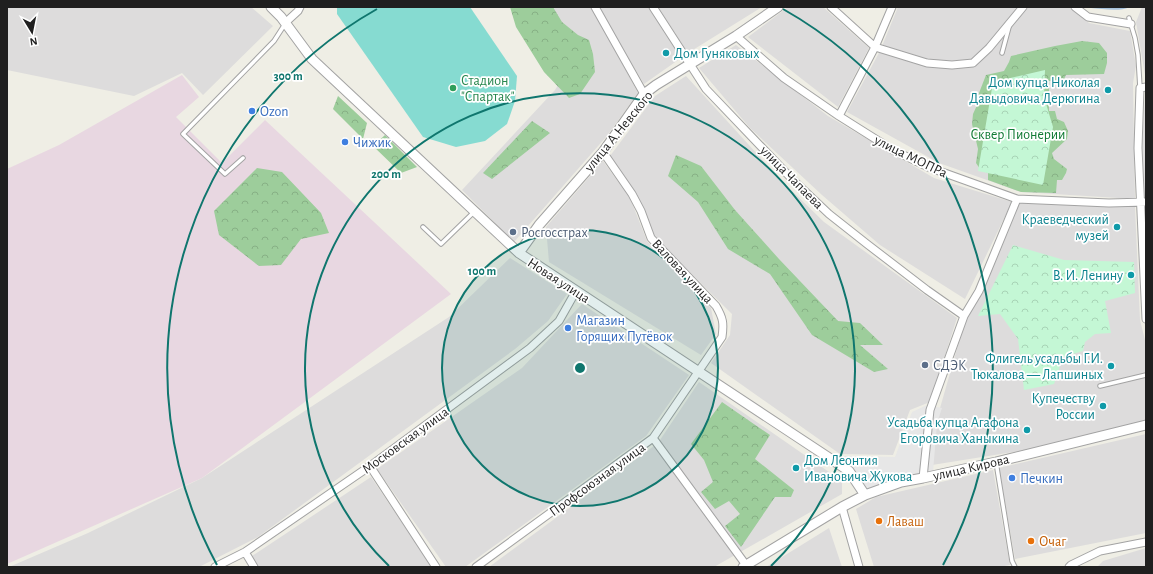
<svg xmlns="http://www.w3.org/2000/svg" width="1153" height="574" viewBox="0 0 1153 574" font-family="'Alegreya Sans',sans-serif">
  <defs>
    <pattern id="forest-crowns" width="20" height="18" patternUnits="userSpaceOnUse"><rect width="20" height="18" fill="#9dcd9b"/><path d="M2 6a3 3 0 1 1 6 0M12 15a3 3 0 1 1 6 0" fill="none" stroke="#87b085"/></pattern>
    <pattern id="park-crowns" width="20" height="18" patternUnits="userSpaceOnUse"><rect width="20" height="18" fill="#c4f7d5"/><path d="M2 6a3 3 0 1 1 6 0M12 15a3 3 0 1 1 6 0" fill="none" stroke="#a8d3b6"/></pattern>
    <pattern id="water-waves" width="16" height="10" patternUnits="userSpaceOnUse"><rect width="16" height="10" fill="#a7c2db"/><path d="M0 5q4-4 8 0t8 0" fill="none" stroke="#8fa6bc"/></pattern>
  </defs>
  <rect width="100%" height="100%" fill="#efeee5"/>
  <path fill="#dddcdc" d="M7,7H251L273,26L203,95L182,73L134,96L7,70Z
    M538,7H592L638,93L606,137L514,242L462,190L555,90L568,68Z
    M598,7H648L681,58L644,84Z
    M658,7H762L688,53Z
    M788,7H823L869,48L838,107L748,37Z
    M898,7H1069L1089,23L1130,31L1136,66L1133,83L1135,199L1021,192L939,163L847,112L880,51Z
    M1142,7H1146V81L1136,22Z
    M736,45L828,116L934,178L1012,202L965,299L880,245L822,195L750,128L699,68Z
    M686,76L781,180L824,222L957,318L930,402L910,410L893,455L840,454L711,363L730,335L732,314L655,238L634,191L610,156L655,96Z
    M1145,95H1146V245L1141,155Z
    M603,161L630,198L647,241L711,308L716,334L701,355L549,262L546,227Z
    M1020,202L1135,207L1140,320L1146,344V421L1038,448L932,465L936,422L965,321Z
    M510,258L567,294L548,321L515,349L258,537L199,567H9L88,533L202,478L449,317Z
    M582,304L689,375L646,436L465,567H446L377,469L522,368Z
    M699,382L842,481V494L714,567H489L658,443Z
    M1146,434V533L1015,559L999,468Z
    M993,470L1010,565L999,567H874L856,509L876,497Z
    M371,477L432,567H259L252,556Z
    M829,528L842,567H766Z
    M1146,548V567H1097L1103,561Z"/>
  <path fill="#e8d7e1" d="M182,75L199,97L176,117L222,163L265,120L451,294L202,478L7,564V169L59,145Z"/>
  <path fill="url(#forest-crowns)" d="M510,7H553L562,22L578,35L589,40L593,54L595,72L580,94L569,98L544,72L516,27Z
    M1082,41L1099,43L1107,53V63L1104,74L1066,75L1063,81H1049V111H1055L1057,119L1064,122L1068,131L1067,139L1052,153L1054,159L1067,169L1066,173L1062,180H1057L1056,193L1021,192L988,180V173L980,169L976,163L978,149L972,124L973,114L978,103L979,93L986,75L1004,71L1009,62L1011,56L1055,46Z
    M338,96L367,123L363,139L333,109Z
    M532,121L550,133L492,179L483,173Z
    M385,135L417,167L401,173L373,146Z
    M676,155L701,166L735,210L779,259L838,321L860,323L883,345H860L888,369L874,372L812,335L770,274L728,249L698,202L668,176Z
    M257,168L282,172L321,213L329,233L301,239L281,265L259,266L219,235L214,211Z
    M722,402L770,435L755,459L794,490L791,497H775L741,547L725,526L740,514L729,501L715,509L701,492L713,482L704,460L691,444Z"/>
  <path fill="url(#park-crowns)" d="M1045,70L1044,97L1053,127L1043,185L978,171L993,82Z
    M1013,245L1064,260L1134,262L1135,293L1105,301L1111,333L1095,334L1085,342L1083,351L1063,357L1054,384L1024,390L1018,339L1000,314L978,316Z"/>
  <path fill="#86dbd1" d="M337,7H470L517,76L515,101L507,124L485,141L456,147L423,137L337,14Z"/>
  <path fill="#e7e7e7" d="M927,405L942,408L937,423L933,472L865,495L844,456L895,457L912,412Z"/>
  <path fill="url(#water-waves)" d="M1090,7H1130C1120,12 1102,9 1091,8Z"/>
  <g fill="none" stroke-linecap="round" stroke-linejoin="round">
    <g stroke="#a3a3a3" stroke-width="5.5">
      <path id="service" d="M1129,18L1135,38L1138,55L1140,88
        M1002,53L1009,27
        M243,158L225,174L183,134L274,41L285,24
        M423,227L441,244L474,212
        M1100,386L1146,375
        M996,462L1012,561L1015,567"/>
    </g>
    <g stroke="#a3a3a3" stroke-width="9">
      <path id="minor" d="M595,7L644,94
        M653,7L706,89L792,179L829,214L867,244L927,290L964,316
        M831,7L875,47L927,63L952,65L973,63L989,48L1023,7
        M1075,7L1088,17L1131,24
        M285,23L298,11L300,7
        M736,36L784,78L839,116L893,150L928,167L1017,199L1109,203L1146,202
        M1146,87L1140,88L1138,148L1146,319
        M839,116L875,47L892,7
        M653,438L746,565
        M370,466L436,567
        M923,478L930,410L964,316L979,291L1017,199
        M842,507L859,567
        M245,552L254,567
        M215,567L245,552L370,466L530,348L559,321L576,291
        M476,567L653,438L722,337C724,323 723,318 716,306L651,238L641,211L632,194L603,152
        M1069,567L1071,565L1100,551L1146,542"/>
    </g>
    <g stroke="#a3a3a3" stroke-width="11">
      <path id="tertiary" d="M271,7L281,17L312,59L519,253L849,471L865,495
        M519,253L539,225L603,152L644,94L656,85L736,36L778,7
        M743,567L842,507L865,495L901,482L923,478L996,462L1146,425"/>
    </g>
    <use href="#service" stroke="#fff" stroke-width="3.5"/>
    <use href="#minor" stroke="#fff" stroke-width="7"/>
    <use href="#tertiary" stroke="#fff" stroke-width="9"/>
  </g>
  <circle cx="580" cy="368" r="138" fill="#0f766e" fill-opacity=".12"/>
  <g fill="none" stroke="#0f766e" stroke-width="2">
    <circle cx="580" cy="368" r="138"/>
    <path d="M389 566A275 275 0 1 1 771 566"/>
    <path d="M217 565A413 413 0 0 1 377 9M783 9A413 413 0 0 1 943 565"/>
  </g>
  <g fill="#0f9aa8" stroke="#fff" stroke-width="1.5">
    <circle cx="666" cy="53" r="4"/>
    <circle cx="1108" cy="90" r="4"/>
    <circle cx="1117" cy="227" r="4"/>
    <circle cx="1131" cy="275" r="4"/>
    <circle cx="1111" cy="366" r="4"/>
    <circle cx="1103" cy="406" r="4"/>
    <circle cx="1027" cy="430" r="4"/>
    <circle cx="796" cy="468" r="4"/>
  </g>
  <circle fill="#2e9e5b" stroke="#fff" stroke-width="1.5" cx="453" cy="88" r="4"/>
  <g fill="#3f7fe0" stroke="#fff" stroke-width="1.5">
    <circle cx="252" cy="111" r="4"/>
    <circle cx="345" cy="142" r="4"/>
    <circle cx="568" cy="328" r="4"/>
    <circle cx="1012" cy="478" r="4"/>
  </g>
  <g fill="#5c6f8a" stroke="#fff" stroke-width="1.5">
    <circle cx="513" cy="232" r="4"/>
    <circle cx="925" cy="365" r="4"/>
  </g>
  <g fill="#e8710a" stroke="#fff" stroke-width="1.5">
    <circle cx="879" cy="521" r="4"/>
    <circle cx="1031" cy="541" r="4"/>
  </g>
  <g text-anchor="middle" stroke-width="3.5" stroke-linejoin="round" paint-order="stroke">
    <g font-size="14" fill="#0d838f" stroke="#fff" text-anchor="end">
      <text x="674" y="58" text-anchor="start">Дом Гуняковых</text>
      <text x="1100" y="87">Дом купца Николая<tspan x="1100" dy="16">Давыдовича Дерюгина</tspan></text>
      <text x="1109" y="224">Краеведческий<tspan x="1109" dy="16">музей</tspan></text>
      <text x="1123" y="280">В. И. Ленину</text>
      <text x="1103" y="363">Флигель усадьбы Г.И.<tspan x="1103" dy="16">Тюкалова — Лапшиных</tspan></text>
      <text x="1095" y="403">Купечеству<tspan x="1095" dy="16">России</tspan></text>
      <text x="1019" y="427">Усадьба купца Агафона<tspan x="1019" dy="16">Егоровича Ханыкина</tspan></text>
      <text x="804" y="465" text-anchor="start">Дом Леонтия<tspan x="804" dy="16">Ивановича Жукова</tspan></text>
    </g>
    <g font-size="14" fill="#27864d" stroke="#fff" text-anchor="start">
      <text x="461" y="85">Стадион<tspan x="461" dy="16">"Спартак"</tspan></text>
    </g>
    <g font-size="14" fill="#366cbe" stroke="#fff" text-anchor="start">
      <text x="260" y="116">Ozon</text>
      <text x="353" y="147">Чижик</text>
      <text x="576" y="325">Магазин<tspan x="576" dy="16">Горящих Путёвок</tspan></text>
      <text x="1020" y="483">Печкин</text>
    </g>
    <g font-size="14" fill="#1f1f1f" stroke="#fff">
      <text transform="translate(618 131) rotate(-51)" y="5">улица А.Невского</text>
      <text transform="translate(911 156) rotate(26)" y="5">улица МОПРа</text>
      <text transform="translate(792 177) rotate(45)" y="5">улица Чапаева</text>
      <text transform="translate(683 271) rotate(47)" y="5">Валовая улица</text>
      <text transform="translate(559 280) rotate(33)" y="5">Новая улица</text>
      <text transform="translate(405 440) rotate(-36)" y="5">Московская улица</text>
      <text transform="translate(971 467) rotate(-13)" y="5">улица Кирова</text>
      <text transform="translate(597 479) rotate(-36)" y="5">Профсоюзная улица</text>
    </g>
    <g font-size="14" fill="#107a34" stroke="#fff">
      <text x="1018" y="139">Сквер Пионерии</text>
    </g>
    <g font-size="14" fill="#4e5e75" stroke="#fff" text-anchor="start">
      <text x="521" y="237">Росгосстрах</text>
      <text x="933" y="370">СДЭК</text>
    </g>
    <g font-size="14" fill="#c56008" stroke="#fff" text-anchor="start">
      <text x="887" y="526">Лаваш</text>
      <text x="1039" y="546">Очаг</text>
    </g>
  </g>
  <circle cx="580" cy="368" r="6" fill="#0f766e" stroke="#fff" stroke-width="2"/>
  <g font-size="12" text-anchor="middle" font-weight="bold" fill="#0f766e" stroke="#fff" stroke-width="3.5" stroke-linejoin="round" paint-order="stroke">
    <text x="288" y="80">300 m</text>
    <text x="386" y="178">200 m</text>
    <text x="482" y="275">100 m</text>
  </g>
  <rect width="1153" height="574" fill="none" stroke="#1f1f1f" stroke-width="16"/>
  <g transform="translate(32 32) rotate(170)" stroke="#ffffff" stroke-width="3" paint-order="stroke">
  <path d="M0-3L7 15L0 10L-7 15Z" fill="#1f1f1f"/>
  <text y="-6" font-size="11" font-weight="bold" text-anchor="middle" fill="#1f1f1f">N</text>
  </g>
</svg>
